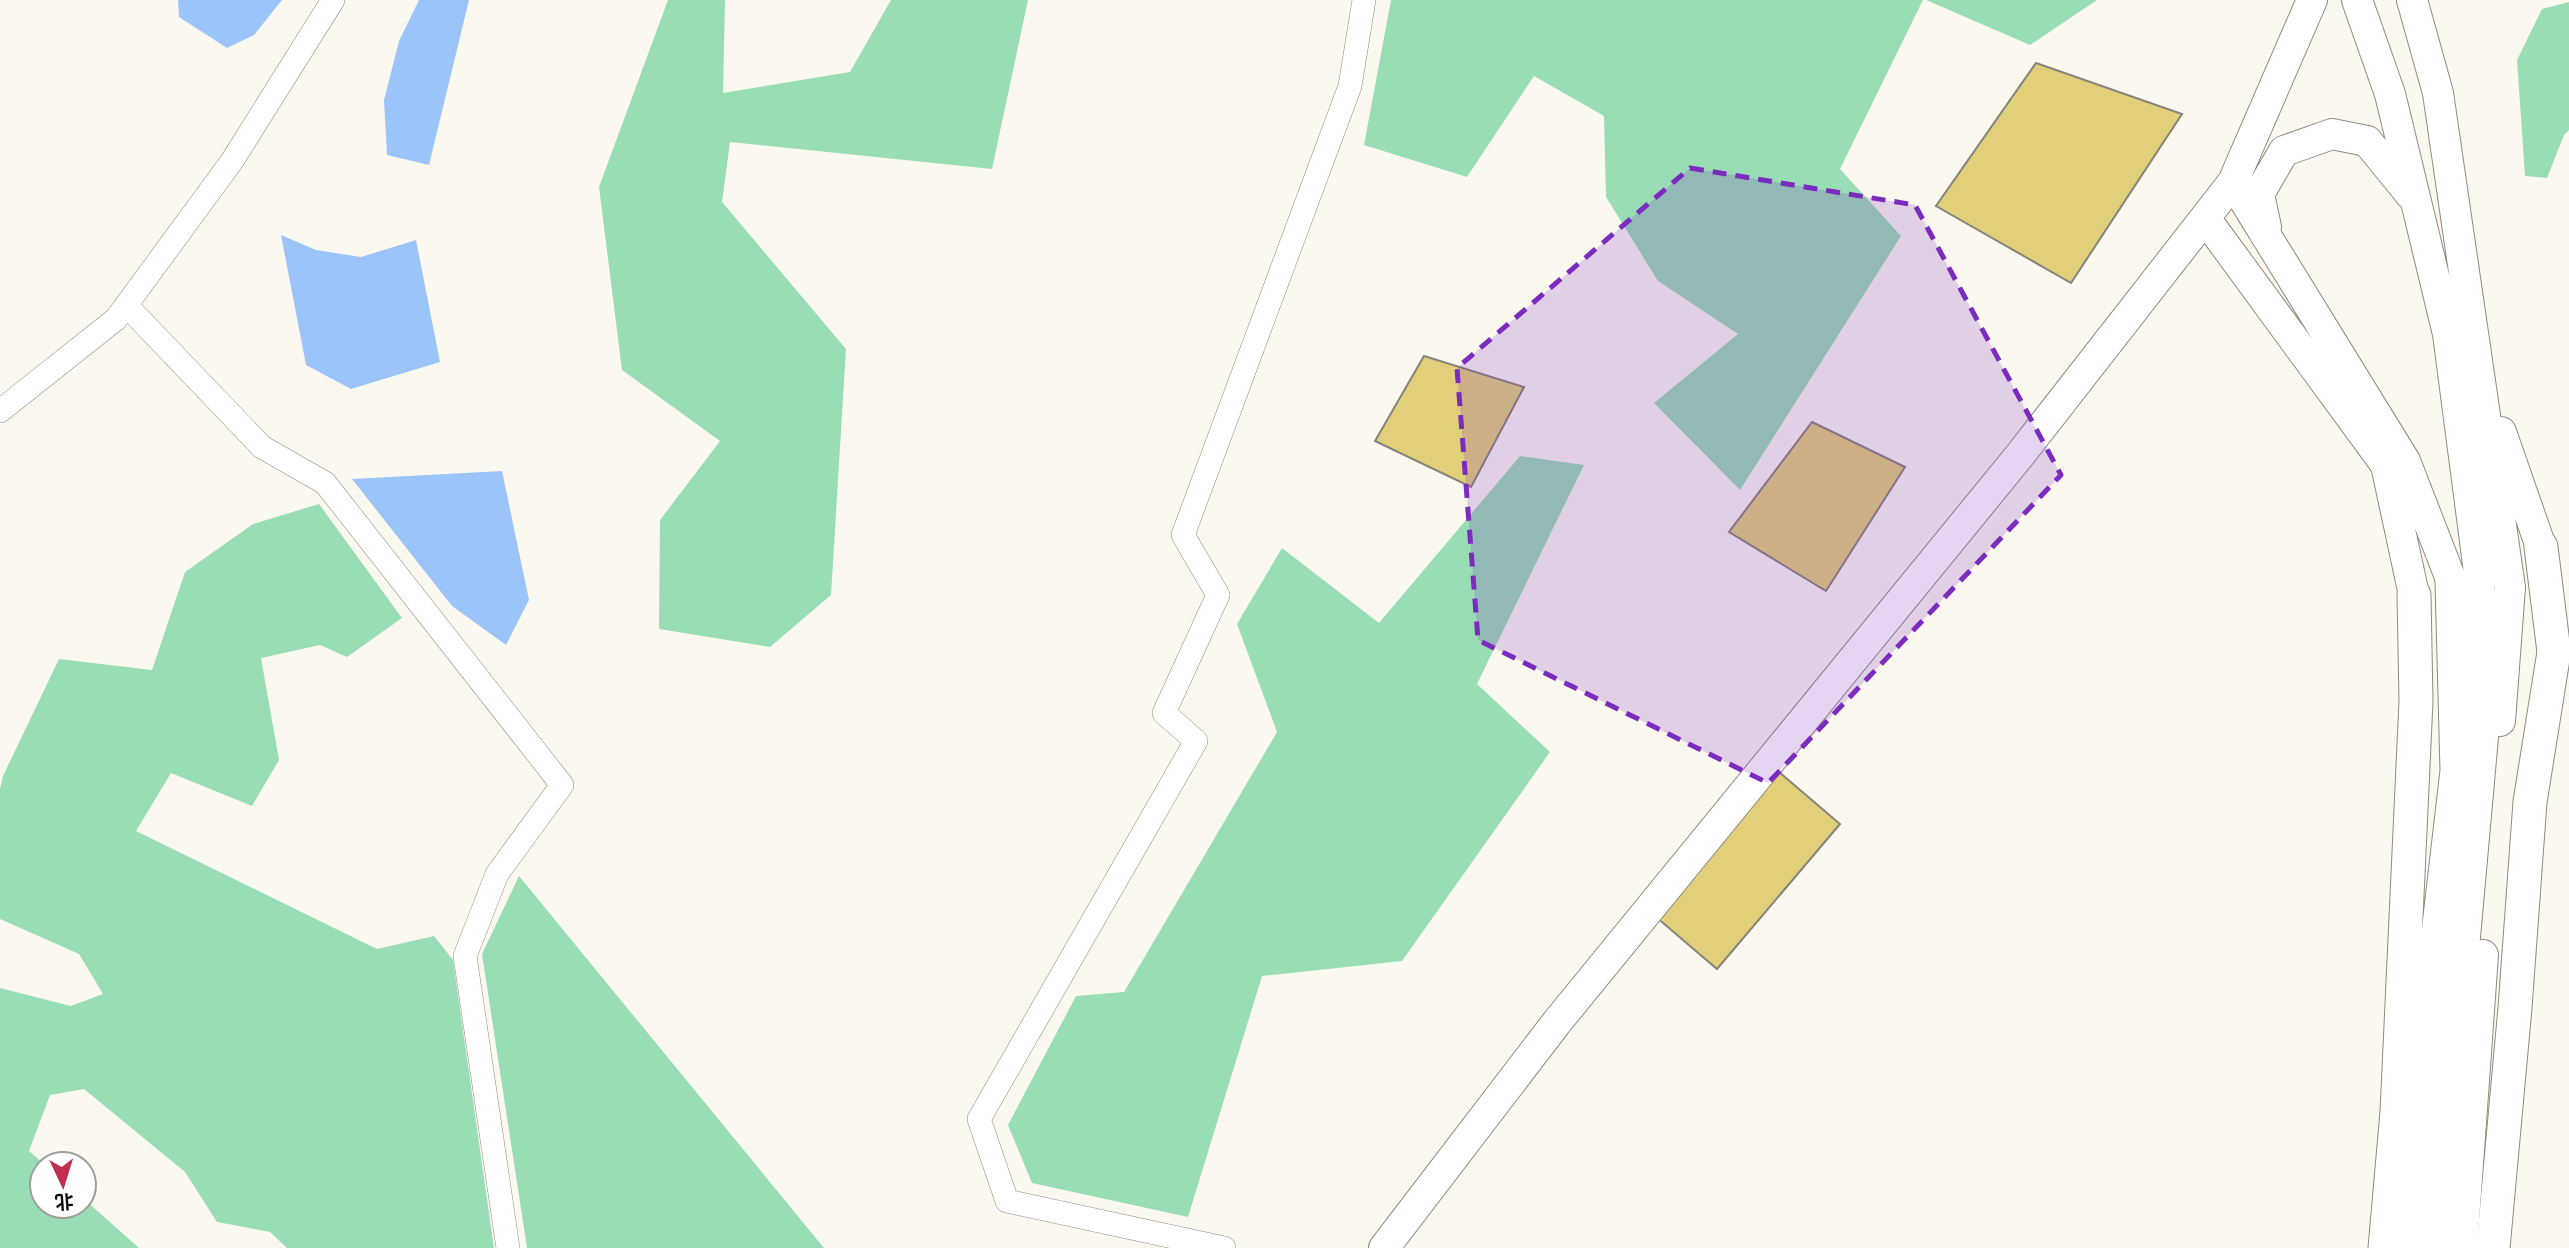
<svg xmlns="http://www.w3.org/2000/svg" width="2569" height="1248" viewBox="0 0 2569 1248" font-family="'Alegreya Sans','Noto Sans SC',sans-serif">
  <rect width="100%" height="100%" fill="#fbf9ef"/>
  <path fill="#99ddb4" d="M668,0H725L723,93L850,72L891,0H1028L992,169L730,142L722,202L846,349L831,595L770,647L659,629L660,520L720,441L622,370L599,187Z
    M1391,0H1923L1840,169L1901,236L1740,490L1654,403L1738,334L1658,281L1606,197L1604,116L1534,76L1467,177L1364,145Z
    M1926,0H2097L2030,45Z
    M2569,2V130L2564,135L2547,178L2525,176L2517,60L2542,9Z
    M1520,456L1584,465L1477,684L1550,752L1402,961L1262,976L1188,1217L1032,1183L1008,1125L1076,996L1124,992L1277,732L1237,624L1282,548L1379,623Z
    M319,504L402,618L347,657L320,645L261,658L279,760L252,806L171,773L136,831L377,949L434,936L453,960L494,1248H287L270,1232L217,1222L185,1172L84,1089L50,1095L29,1151L44,1164L42,1206H84V1199L139,1248H0V988L71,1006L103,994L79,954L0,919V789L3,776L59,659L152,670L185,572L253,524Z
    M519,876L824,1248H527L482,954Z"/>
  <path fill="#9bc5fa" d="M178,0H282L254,35L227,48L179,17Z
    M419,0H469L429,165L387,155L384,100L399,41Z
    M281,235L316,250L361,257L416,240L440,362L351,389L306,365Z
    M502,471L529,600L506,645L452,606L352,479Z"/>
  <path fill="#e1d079" stroke="#85847b" stroke-width="2" d="M2036,63L2182,114L2071,283L1936,206Z
    M1424,356L1524,387L1471,487L1375,441Z
    M1812,422L1905,467L1826,591L1729,532Z
    M1779,772L1840,824L1717,969L1656,917Z"/>
  <g fill="none" stroke-linecap="round" stroke-linejoin="round">
    <g stroke="#8d8b82" stroke-width="24">
      <path id="minor" d="M126,305L262,447L325,483L562,785L497,874L465,956L508,1248
        M0,411L116,319L232,161L333,0
        M1224,1248L1007,1201L979,1119L1196,741L1164,713L1218,595L1183,535L1350,86L1364,0"/>
    </g>
    <g stroke="#8d8b82" stroke-width="32">
      <path id="major" d="M2357,0L2390,94L2448,334L2479,572L2484,726L2437,1248
        M2412,0L2438,93L2510,587L2500,721
        M2233,182L2405,461L2452,582
        M2205,218L2386,465L2414,595
        M2266,227L2259,194L2284,151L2332,134L2367,141L2410,194
        M2501,432L2541,547
        M1384,1248L1557,1022L2020,455L2233,182L2312,0
        M2462,1248L2483,955"/>
    </g>
    <g stroke="#8d8b82" stroke-width="35">
      <path id="highway" d="M2385,1248L2397,1112L2416,701L2414,595
        M2409,1248L2435,960L2457,771L2452,582
        M2493,1248L2515,1008L2530,802L2554,652L2541,547"/>
    </g>
    <use href="#minor" stroke="#fff" stroke-width="23"/>
    <use href="#major" stroke="#fff" stroke-width="30"/>
    <use href="#highway" stroke="#fff" stroke-width="33"/>
  </g>
  <path fill="#7b2cbf" fill-opacity="0.2" stroke="#7b2cbf" stroke-width="5" stroke-dasharray="14 9" stroke-linejoin="round" d="M1690,168L1915,205L2061,475L1768,783L1478,640L1457,368Z"/>
  <g transform="translate(63 1185) rotate(176)"><circle r="33" fill="#ffffff" stroke="#9e9e9d" stroke-width="2"/>
  <path d="M0-5L12 26L0 18L-12 26Z" fill="#bf2f52"/>
  <text y="-10" font-size="19" font-weight="bold" text-anchor="middle" fill="#0d0c09">北</text>
  </g>
</svg>
